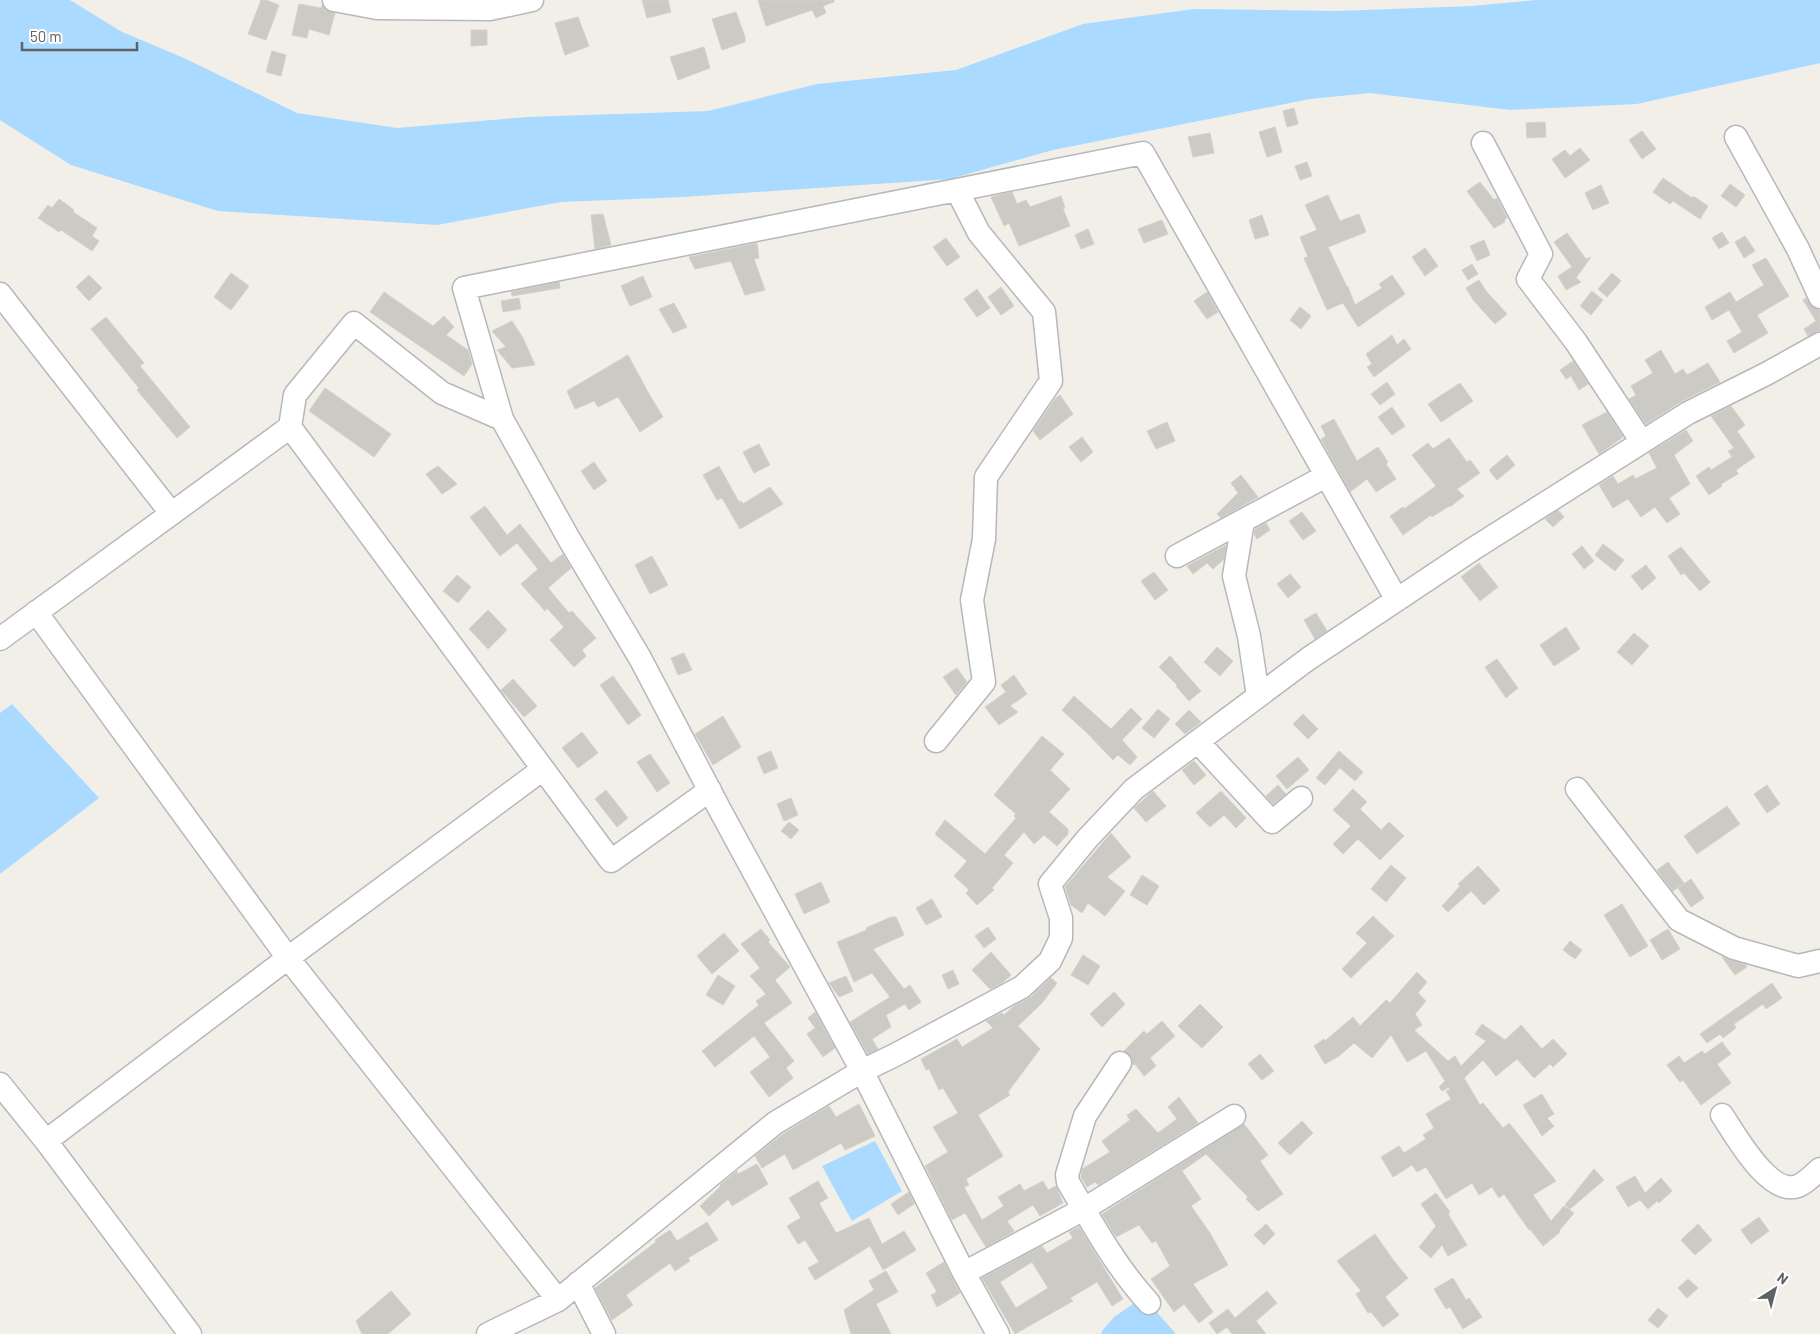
<svg xmlns="http://www.w3.org/2000/svg" width="1820" height="1334" viewBox="0 0 1820 1334" font-family="Barlow,sans-serif">
  <rect width="100%" height="100%" fill="#f1efe8"/>
  <path fill="#aadaff" d="M0,0H70L122,32L184,58L297,113L397,128L527,117L708,111L817,84L956,70L1083,24L1194,9L1337,11L1472,6L1536,0H1820V63L1637,104L1510,110L1370,93L1310,99L1053,150L950,179L683,197L561,202L437,225L218,211L71,165L0,120Z
    M12,704L99,798L0,874V713Z
    M875,1141L902,1191L852,1221L822,1166Z
    M1139,1300L1154,1309L1176,1334H1101L1102,1331L1114,1317Z"/>
  <path fill="#cccac5" stroke="#d6d1c6" fill-rule="evenodd" d="M261,0H266L279,5L266,40L248,34Z
    M642,0H668L671,12L647,18Z
    M758,0H834V2L823,6L826,13L816,18L812,10L766,26Z
    M299,4L321,8L322,5L326,10L335,13L329,35L309,29L307,38L292,35Z
    M736,12L745,37V42L722,50L712,19Z
    M578,17L589,46L565,55L555,23Z
    M471,30H487V45L471,46Z
    M704,47L710,68L678,80L670,57Z
    M272,51L286,55L281,76L266,72Z
    M1294,108L1298,124L1287,127L1283,111Z
    M1545,122L1546,137L1527,138L1526,123Z
    M1275,127L1282,152L1267,157L1259,132Z
    M1642,131L1656,149L1642,159L1629,140Z
    M1210,133L1214,153L1193,157L1188,137Z
    M1580,148L1590,160L1565,178L1552,159L1565,150L1570,156Z
    M1307,162L1312,176L1300,180L1295,166Z
    M1663,178L1692,198L1693,196L1708,206L1700,219L1673,201L1670,204L1653,192Z
    M1480,182L1494,200L1497,198L1507,218L1504,220L1505,222L1494,228L1467,191Z
    M1730,184L1745,195L1736,207L1721,196Z
    M1601,185L1609,203L1593,210L1585,193Z
    M1012,192L1017,204L1026,200L1030,207L1061,196L1065,208L1063,209L1070,226L1019,246L1009,223L1004,226L991,197Z
    M1328,195L1340,221L1359,214L1366,232L1328,247L1347,287H1348L1355,305L1382,288L1379,284L1392,275L1405,294L1358,327L1343,303L1327,310L1304,258L1308,257L1300,237L1317,230L1305,205Z
    M59,199L74,210L73,212L97,228L92,236L99,241L92,251L61,230L59,232L38,218L48,205L52,208Z
    M603,214L611,245L595,249L591,215Z
    M1262,215L1269,235L1255,239L1249,220Z
    M1162,220L1168,234L1144,243L1138,229Z
    M1088,229L1094,244L1081,249L1075,235Z
    M1722,232L1729,243L1719,249L1712,238Z
    M1567,233L1586,259L1591,257L1576,278L1581,282L1566,290L1558,276L1572,267L1554,242Z
    M1745,236L1755,251L1744,258L1735,242Z
    M946,238L960,257L947,266L933,247Z
    M1484,240L1490,255L1477,261L1470,246Z
    M757,243L759,258L754,259L765,290L745,295L731,261L695,269L689,257Z
    M1425,248L1438,266L1425,276L1412,257Z
    M1766,258L1789,296L1757,315L1768,333L1734,353L1727,341L1742,332L1729,310L1712,320L1705,307L1730,292L1736,302L1764,285L1752,265Z
    M1472,264L1478,274L1468,280L1462,270Z
    M231,273L249,286L231,310L214,297Z
    M1612,273L1621,281L1607,297L1598,289Z
    M89,275L102,288L89,301L76,287Z
    M643,276L652,297L630,306L621,286Z
    M1479,280L1486,291L1507,314L1495,324L1474,301L1466,288Z
    M559,282L560,288L512,296L511,292Z
    M1001,287L1014,306L1001,315L988,297Z
    M977,289L990,308L977,317L964,299Z
    M1592,291L1603,300L1591,315L1580,306Z
    M384,292L433,326L444,316L454,327L446,335L468,350L472,364L464,376L370,312Z
    M1207,292L1218,312L1207,319L1194,301Z
    M519,298L521,309L503,312L501,301Z
    M1806,298L1812,307L1820,310V331L1808,336L1804,329L1816,321L1803,300Z
    M674,303L687,327L673,333L659,309Z
    M1300,307L1311,316L1301,329L1290,320Z
    M106,317L144,363L140,366L190,427L177,438L137,390L139,388L91,329Z
    M512,321L523,338L535,365L512,368L497,350L506,347L492,331Z
    M1392,335L1397,345L1404,339L1411,349L1374,377L1367,367L1372,364L1366,354Z
    M1661,350L1675,374L1683,369L1687,375L1708,363L1720,382L1682,401L1646,424L1629,399L1636,395L1631,386L1653,373L1645,360Z
    M628,355L649,394L663,417L640,432L618,397L598,407L594,401L575,409L567,391Z
    M1573,361L1588,384L1579,390L1571,376L1566,379L1560,370Z
    M1387,382L1395,394L1380,405L1371,394Z
    M1460,383L1473,401L1441,422L1428,404Z
    M325,388L391,434L374,457L309,411Z
    M1060,395L1073,414L1040,440L1033,431L1055,399Z
    M1731,406L1745,425L1737,431L1755,457L1736,470L1738,474L1721,484L1722,486L1709,495L1696,476L1709,467L1711,470L1732,457L1728,451L1734,448L1711,416Z
    M1392,407L1405,426L1392,435L1378,417Z
    M1607,412L1623,437L1599,454L1582,425Z
    M1334,419L1357,461L1378,447L1388,462L1386,464L1396,479L1376,492L1367,479L1350,492L1321,439L1326,436L1321,426Z
    M1167,422L1175,441L1156,449L1147,431Z
    M1686,430L1693,441L1674,455L1690,484L1669,498L1680,514L1667,523L1655,507L1641,517L1628,499L1613,508L1599,485L1613,476L1618,484L1633,475L1635,479L1657,468L1649,453Z
    M1082,437L1093,452L1081,462L1069,447Z
    M1449,438L1467,462L1470,460L1480,473L1457,489L1464,496L1450,507L1449,506L1432,517L1431,515L1403,535L1390,516L1403,507L1404,509L1436,486L1412,455L1428,443L1433,449Z
    M759,444L770,465L754,473L743,452Z
    M1507,455L1515,465L1497,480L1489,470Z
    M594,462L607,481L594,490L581,471Z
    M438,466L457,484L442,494L426,474Z
    M719,466L739,502L741,501L743,504L770,487L783,504L740,529L722,498L717,500L703,475Z
    M1241,475L1258,497L1221,518L1217,514L1238,493L1231,483Z
    M485,506L507,535L520,524L551,563L563,554L571,568L548,588L569,613L572,611L596,638L582,650L586,656L574,667L550,640L564,627L547,608L545,611L521,584L538,569L517,543L500,556L470,517Z
    M1558,510L1564,517L1553,527L1545,519Z
    M1302,512L1316,531L1303,540L1289,521Z
    M1266,523L1270,530L1257,539L1254,534L1255,529Z
    M1603,544L1624,560L1615,571L1595,555Z
    M1226,545L1224,559L1213,569L1207,563L1193,574L1187,566Z
    M1582,546L1594,561L1584,569L1572,554Z
    M1681,547L1710,582L1700,591L1684,573L1681,575L1668,556Z
    M652,556L668,585L650,594L635,565Z
    M1479,563L1498,587L1480,601L1461,577Z
    M1646,565L1656,578L1642,590L1631,576Z
    M1154,572L1168,590L1155,600L1141,581Z
    M1290,574L1301,587L1288,598L1277,584Z
    M457,575L471,587L458,603L443,591Z
    M488,610L507,630L488,649L469,629Z
    M1316,613L1327,631L1315,639L1304,620Z
    M1566,627L1580,649L1554,666L1540,645Z
    M1634,633L1649,646L1632,665L1617,652Z
    M1217,647L1233,661L1220,676L1204,662Z
    M684,653L692,670L678,675L671,658Z
    M1170,656L1201,691L1189,701L1176,686L1177,685L1159,667Z
    M1497,659L1518,688L1506,698L1485,667Z
    M957,668L967,682L956,695L943,677Z
    M1014,675L1027,694L1010,706L1018,712L999,725L985,707L1006,692L1001,685Z
    M613,676L641,715L628,725L600,685Z
    M513,679L537,706L524,717L501,690Z
    M1074,696L1111,729L1131,708L1142,719L1122,740L1137,757L1130,765L1118,755L1113,760L1086,732L1062,710Z
    M1158,709L1170,719L1154,738L1142,728Z
    M1189,710L1201,722L1185,734L1175,724Z
    M1303,714L1318,729L1308,739L1293,724Z
    M723,716L741,747L713,765L695,734Z
    M582,732L598,753L578,768L562,748Z
    M1042,736L1064,754L1050,770L1070,789L1049,812L1068,829V834L1057,846L1044,835L1034,844L1024,832L1004,855L1013,863L992,888L994,890L977,905L966,893L969,890L954,876L967,861L935,834L945,820L985,854L1016,818L1014,816L1016,814L994,795Z
    M771,751L778,768L764,774L757,757Z
    M1339,751L1363,772L1355,781L1340,768L1325,785L1316,778Z
    M650,754L670,783L657,792L637,762Z
    M1298,757L1309,770L1287,789L1276,776Z
    M1194,761L1206,775L1194,785L1182,770Z
    M1278,785L1286,794L1273,804L1266,796Z
    M1767,785L1780,804L1767,813L1754,794Z
    M1353,789L1367,802L1360,809L1381,830L1389,822L1404,836L1380,860L1358,839L1343,854L1333,844L1351,826L1333,810Z
    M606,790L628,818L617,827L595,799Z
    M1153,791L1166,806L1146,822L1134,808Z
    M1221,791L1246,818L1236,828L1224,815L1210,827L1196,813Z
    M791,798L798,815L784,821L777,804Z
    M1727,806L1740,824L1697,854L1684,836Z
    M789,822L799,830L791,839L781,831Z
    M1111,833L1131,857L1107,877L1125,891L1105,916L1088,903L1082,913L1071,905L1065,887Z
    M1668,862L1684,883L1673,891L1657,870Z
    M1391,865L1406,878L1386,902L1371,889Z
    M1478,866L1500,890L1484,905L1471,891L1448,912L1442,906L1460,886L1458,884Z
    M1142,875L1159,886L1147,905L1130,895Z
    M1691,879L1704,898L1691,907L1678,888Z
    M821,882L830,902L804,914L795,894Z
    M932,899L942,917L926,925L916,908Z
    M1622,904L1648,946L1630,957L1604,915Z
    M1373,916L1394,936L1351,978L1342,969L1367,943L1356,933Z
    M891,917H896L904,935L873,949L904,989L910,985L921,1002L909,1010L905,1004L886,1015L891,1027L872,1039L878,1049L868,1054L850,1022L890,997L872,973L854,982L837,942L867,930L866,928Z
    M988,927L996,939L984,948L975,936Z
    M761,929L770,940L768,942L790,967L775,980L792,1003L764,1023L794,1061L786,1068L793,1078L769,1097L750,1072L770,1057L754,1036L715,1067L702,1051L759,1005L756,1001L766,994L750,976L760,968L741,944Z
    M1668,929L1680,949L1662,960L1650,940Z
    M724,933L739,951L712,974L697,956Z
    M1570,941L1582,950L1575,959L1563,950Z
    M991,952L1011,975L1002,983L990,989L972,970Z
    M1083,955L1100,966L1088,985L1071,975Z
    M1722,957L1746,965L1747,967L1735,975Z
    M953,970L959,984L948,989L942,975Z
    M1417,972L1427,982L1418,993L1426,1001L1415,1014L1422,1025L1414,1030L1448,1061L1455,1056L1461,1066L1486,1041L1475,1034L1482,1024L1505,1040L1521,1025L1542,1049L1553,1039L1567,1054L1553,1067L1550,1064L1534,1078L1517,1059L1496,1076L1483,1060L1464,1078L1480,1105L1483,1103L1503,1128L1509,1123L1556,1181L1533,1195L1551,1221L1564,1206L1574,1213L1559,1231L1560,1232L1543,1246L1530,1229L1529,1230L1504,1194L1499,1198L1492,1187L1479,1195L1472,1183L1446,1199L1426,1167L1417,1172L1412,1165L1393,1177L1381,1157L1399,1146L1404,1153L1426,1139L1423,1135L1434,1128L1426,1114L1451,1099L1446,1091L1450,1089L1449,1087L1442,1091L1439,1087L1445,1081L1426,1051L1407,1062L1391,1035L1372,1058L1354,1043L1339,1056L1325,1064L1314,1046L1324,1039L1325,1041L1353,1017L1360,1026L1386,1000L1390,1003Z
    M718,975L735,986L723,1005L706,995Z
    M846,976L853,991L839,997L829,983Z
    M1051,978L1057,983L1042,1003L1018,1026L1040,1049L1008,1092L1010,1095L978,1115L1003,1156L966,1179L969,1185L964,1187L982,1220L1004,1206L998,1197L1020,1184L1024,1191L1043,1181L1048,1190L1056,1186L1063,1203L1040,1216L1033,1205L1007,1221L1014,1231L986,1247L965,1213L952,1220L925,1166L948,1152L933,1127L958,1113L943,1088L939,1090L929,1069L926,1070L921,1059L957,1039L962,1047L993,1028L986,1021L1002,1013L1004,1015L1013,1007L1031,997Z
    M1772,983L1782,998L1766,1009L1763,1004L1734,1024L1736,1028L1723,1038L1720,1034L1707,1043L1700,1034Z
    M1114,992L1125,1004L1102,1027L1090,1014Z
    M1200,1004L1223,1027L1202,1048L1178,1026Z
    M815,1012L835,1048L823,1057L807,1034L815,1028L808,1018Z
    M1162,1021L1175,1036L1150,1058L1156,1066L1144,1076L1135,1064L1133,1065L1131,1057L1124,1051L1144,1031L1147,1034Z
    M1722,1042L1731,1054L1717,1064L1731,1083L1701,1105L1683,1080L1680,1082L1667,1065L1679,1056L1684,1063L1702,1051L1705,1054Z
    M1260,1054L1274,1071L1262,1080L1248,1064Z
    M1542,1094L1554,1114L1547,1118L1554,1126L1542,1136L1523,1105Z
    M1179,1097L1198,1123L1098,1185L1095,1182L1087,1187L1081,1177L1082,1169L1110,1152L1102,1141L1130,1120L1127,1115L1136,1109L1158,1133L1177,1119L1168,1107Z
    M859,1104L875,1136L845,1150L841,1143L793,1170L785,1154L762,1168L755,1156L783,1134L829,1106L836,1117Z
    M1302,1121L1313,1133L1290,1155L1278,1143Z
    M1244,1124L1268,1155L1260,1161L1283,1194L1258,1211L1246,1199L1248,1197L1206,1154L1182,1171L1201,1199L1191,1206L1210,1233L1228,1265L1193,1284L1213,1312L1199,1323L1184,1304L1174,1312L1151,1279L1170,1266L1156,1241L1152,1243L1139,1225L1116,1237L1102,1214Z
    M757,1164L768,1184L732,1206L728,1199L709,1216L700,1206L721,1186L720,1185L737,1171L738,1174Z
    M1594,1169L1604,1180L1570,1209L1565,1205Z
    M1635,1176L1645,1193L1661,1178L1672,1191L1659,1203L1657,1201L1648,1209L1640,1200L1628,1207L1616,1187Z
    M818,1181L828,1198L819,1203L836,1233L869,1218L882,1244L904,1231L916,1250L883,1270L870,1246L815,1280L808,1268L819,1262L805,1240L798,1244L787,1226L801,1218L789,1198Z
    M909,1192L914,1204L898,1215L891,1204Z
    M1436,1193L1450,1212L1448,1214L1467,1245L1448,1256L1442,1245L1431,1258L1419,1247L1436,1226L1421,1204Z
    M1759,1217L1769,1231L1751,1244L1741,1230Z
    M707,1222L718,1240L688,1258L690,1261L675,1271L670,1263L626,1295L633,1305L612,1320L595,1288L656,1242L655,1240L670,1230L677,1241Z
    M1266,1224L1275,1234L1264,1245L1254,1235Z
    M1698,1224L1712,1240L1695,1255L1681,1240Z
    M1079,1227L1123,1299L1112,1306L1097,1282L1070,1298L1073,1301L1015,1334L982,1278L1042,1246L1047,1253L1073,1238L1069,1232ZM1032,1262L1048,1288L1016,1308L1000,1282Z
    M1375,1234L1394,1261L1408,1278L1385,1297L1399,1315L1383,1327L1371,1312L1368,1313L1356,1294L1361,1291L1337,1261Z
    M944,1262L960,1293L937,1307L931,1295L937,1292L926,1273Z
    M886,1271L898,1292L876,1304L891,1334H851L844,1310L874,1290L869,1281Z
    M1453,1278L1466,1300L1469,1298L1482,1317L1463,1329L1450,1307L1446,1309L1434,1289Z
    M1688,1279L1698,1288L1687,1298L1678,1288Z
    M391,1291L411,1314L388,1334H362L356,1321Z
    M1267,1291L1277,1303L1256,1321L1266,1334H1232L1227,1327L1217,1334L1209,1323L1228,1309L1235,1318Z
    M1658,1308L1668,1316L1658,1328L1648,1320Z"/>
  <g fill="none" stroke-linecap="round" stroke-linejoin="round">
    <g stroke="#b5b8bc" stroke-width="25">
      <path id="minor" d="M334,0L377,8L490,9L532,0
        M1736,137L1798,249L1820,297
        M1483,143L1541,254L1528,279L1576,342L1642,442
        M0,294L171,513
        M502,419L464,288L1143,153L1397,600
        M290,427L295,395L354,323L442,393L502,419L569,539L640,658L720,810L862,1071L964,1273L998,1334
        M1243,521L1234,576L1249,636L1258,696
        M1177,556L1326,476
        M36,612L288,958L558,1300
        M0,639L290,427L543,769L288,958L46,1141L0,1084
        M936,741L984,682L972,600L984,539L986,477L1051,381L1044,312L979,233L957,190
        M1198,742L1272,822L1301,798
        M543,769L611,861L710,790
        M1577,789L1679,920L1734,948L1798,966L1820,961
        M1120,1063L1085,1116L1067,1175L1068,1182C1093,1225 1116,1267 1149,1303
        M1722,1115C1735,1134 1769,1197 1798,1186C1806,1183 1814,1174 1820,1169
        M46,1141L190,1334
        M964,1273L1084,1209L1234,1116
        M578,1283L604,1334
        M488,1334L558,1300L775,1123L862,1071L895,1055L1022,987L1050,961L1061,938V918L1050,884L1087,839L1134,789L1308,659L1473,549L1688,413L1766,374L1820,344"/>
    </g>
    <use href="#minor" stroke="#fff" stroke-width="22"/>
  </g>
  <g transform="translate(1775 1289) rotate(36)" stroke="#ffffff" stroke-width="4" paint-order="stroke">
  <path d="M0-4L9 19L0 12L-9 19Z" fill="#5f6368"/>
  <text y="-8" font-size="14" font-weight="bold" text-anchor="middle" fill="#5f6368">N</text>
  </g>
  <path d="M22 42v8h115v-8" fill="none" stroke="#5f6368" stroke-width="2.5"/>
  <text x="30" y="42" font-size="15" fill="#5f6368" stroke="#ffffff" stroke-width="4" paint-order="stroke">50 m</text>
</svg>
